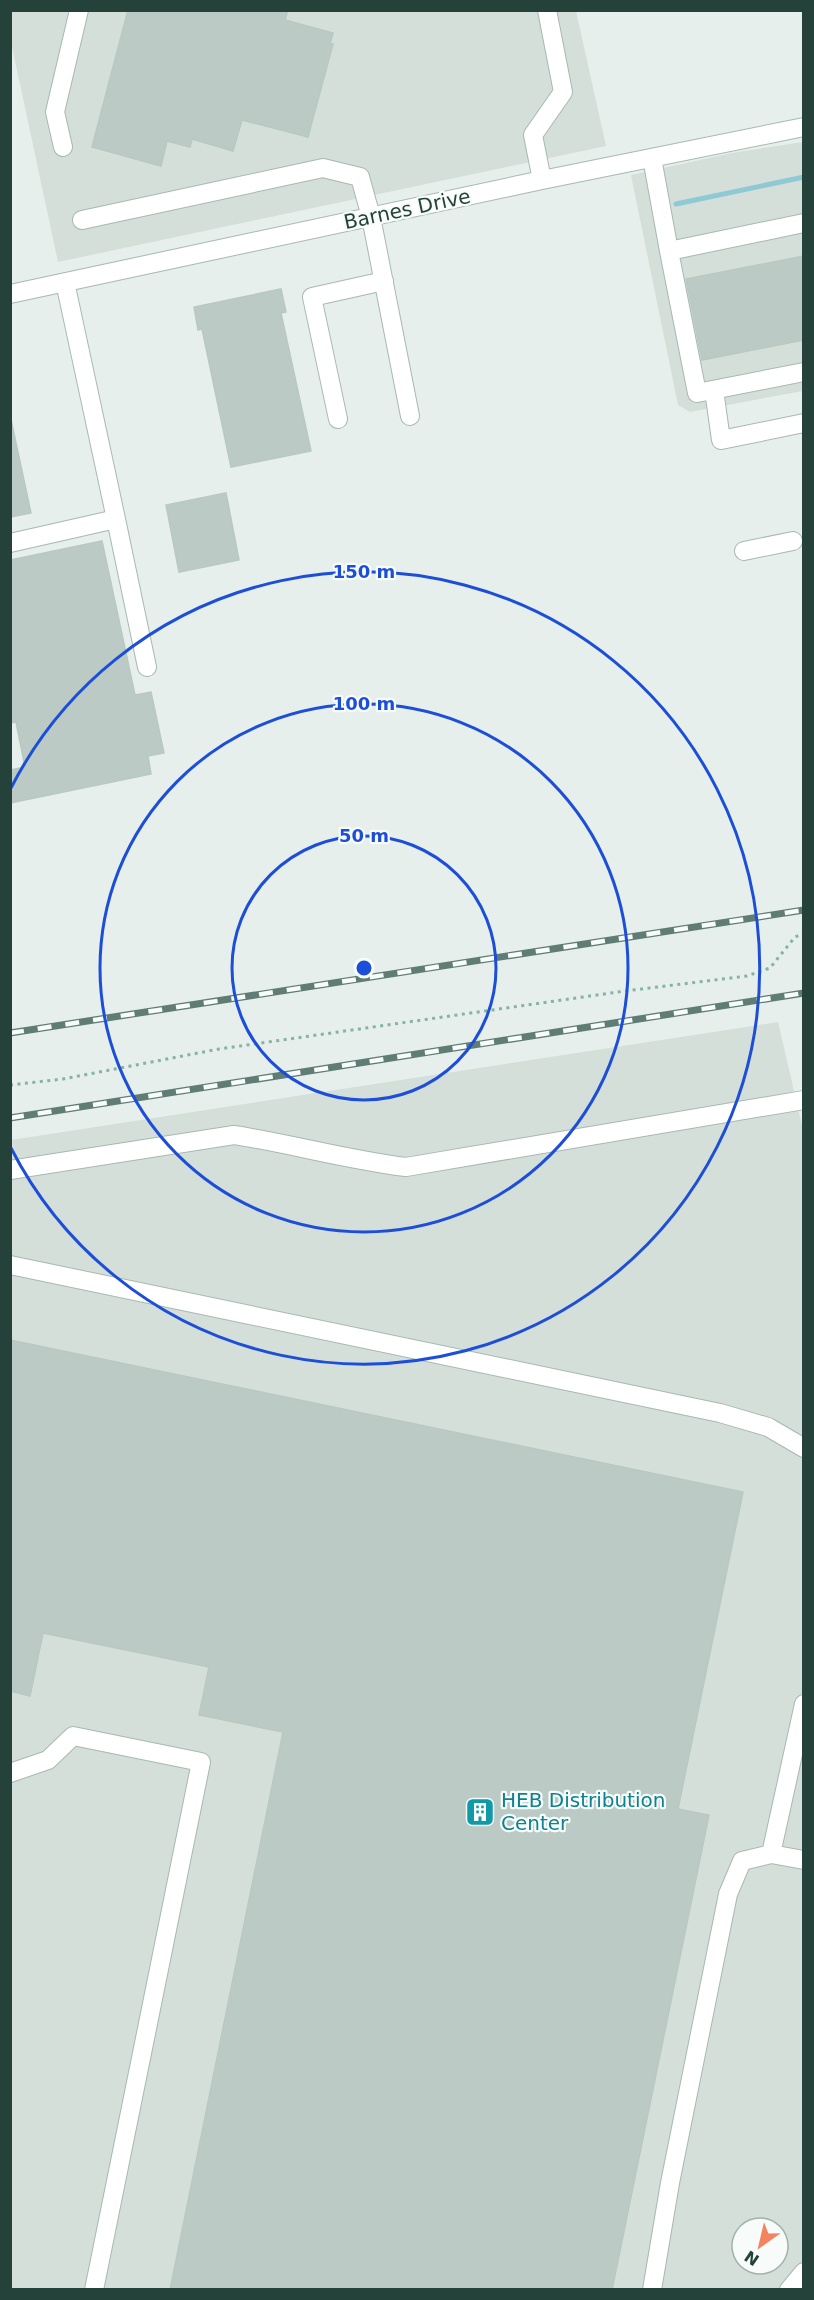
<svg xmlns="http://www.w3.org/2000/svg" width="814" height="2300" viewBox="0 0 814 2300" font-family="'DejaVu Sans',sans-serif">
  <rect width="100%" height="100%" fill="#e6efeb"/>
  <path fill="#d4dfda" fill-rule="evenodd" d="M10,11H576L606,146L58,262L11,42Z
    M803,142V391L690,412L678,405L631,175L732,153Z
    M778,1022L804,1134L803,2289L11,2290V1140ZM742,2228H778V2264H742Z"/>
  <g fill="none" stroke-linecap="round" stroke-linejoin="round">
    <path stroke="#8ec9d4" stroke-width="5" d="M676,204L804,177"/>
  </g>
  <path fill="#bbcac4" stroke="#b8c9c2" stroke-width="1.5" d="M128,10H288L285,20L333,33L330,44H333L308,137L242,120L233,151L192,139L190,147L167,141L161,166L92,147Z
    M804,256V340L702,360L686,279Z
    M281,289L286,312L281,313L311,451L231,467L202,329L198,330L194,307Z
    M10,415L31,513L10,517Z
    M226,493L239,560L179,572L166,505Z
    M102,541L135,695L151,692L164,753L148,756L151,774L10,803V770L25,767L16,722L10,723V560Z
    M10,1340L743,1492L678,1809L709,1815L612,2290H170L283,1732L199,1715L209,1667L43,1633L30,1696L10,1691Z"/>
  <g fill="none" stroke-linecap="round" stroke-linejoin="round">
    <g stroke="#a8b8b2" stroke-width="20">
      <path id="minor" d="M63,147L55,112L79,10
        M652,158L669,251
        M542,180L533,135L563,92L547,10
        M82,220L323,168L360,177L371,217L410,416
        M804,223L669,251L697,393L804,372
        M10,294L542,180L804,127
        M714,390L721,440L804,423
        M338,419L312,297L384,281
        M116,519L147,667
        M10,543L116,519L65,282
        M744,551L793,541
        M10,1170L234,1135C292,1144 348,1160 406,1167L804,1100
        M10,1265L720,1413L768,1427L804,1448
        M10,1773L48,1760L73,1736L201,1762L94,2290
        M771,1854L804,1704
        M652,2290L670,2183L728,1894L742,1861L771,1854L804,1860
        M789,2290L804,2272"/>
    </g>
    <path stroke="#86b3a5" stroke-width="3" stroke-dasharray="3 4.5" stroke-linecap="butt" d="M10,1085L63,1079L219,1049L625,991L747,976L770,968L795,937L804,933"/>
    <use href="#minor" stroke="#fff" stroke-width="18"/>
    <g stroke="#5f7d75" stroke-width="7">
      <path id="rail" d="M10,1033L804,910
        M10,1118L804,993"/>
    </g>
    <use href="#rail" stroke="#f7fbf9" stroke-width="4.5" stroke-dasharray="14" stroke-linecap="butt"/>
  </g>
  <g fill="none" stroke="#1d4ed8" stroke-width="3">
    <circle cx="364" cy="968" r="132"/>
    <circle cx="364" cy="968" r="264"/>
    <path d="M11 788A396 396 0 1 1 11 1148"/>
  </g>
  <defs>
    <g id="building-square" transform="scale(1.5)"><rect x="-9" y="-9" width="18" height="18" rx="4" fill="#0f9aa8" stroke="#f7fbf9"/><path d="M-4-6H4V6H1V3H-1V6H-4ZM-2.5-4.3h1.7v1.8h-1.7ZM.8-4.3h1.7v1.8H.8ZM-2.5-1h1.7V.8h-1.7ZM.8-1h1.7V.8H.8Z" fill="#fff"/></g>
  </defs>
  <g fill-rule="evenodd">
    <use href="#building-square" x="480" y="1812"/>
  </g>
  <g text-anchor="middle" stroke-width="4.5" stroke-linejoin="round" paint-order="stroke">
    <g font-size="20" fill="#24423a" stroke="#f7fbf9">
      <text transform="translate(407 209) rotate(-12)" y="7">Barnes Drive</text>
    </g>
    <g font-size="20" fill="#0d838f" stroke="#f7fbf9" text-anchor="start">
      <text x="501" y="1807">HEB Distribution<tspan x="501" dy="23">Center</tspan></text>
    </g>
  </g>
  <circle cx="364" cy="968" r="9" fill="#1d4ed8" stroke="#f7fbf9" stroke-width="3"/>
  <g font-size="18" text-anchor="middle" font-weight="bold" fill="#1d4ed8" stroke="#f7fbf9" stroke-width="4.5" stroke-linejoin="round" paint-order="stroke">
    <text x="364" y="578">150 m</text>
    <text x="364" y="710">100 m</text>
    <text x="364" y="842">50 m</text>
  </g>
  <rect width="814" height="2300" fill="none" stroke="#24423a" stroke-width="24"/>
  <g transform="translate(760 2246) rotate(214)"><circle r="28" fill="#f7fbf9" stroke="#a3b1ad" stroke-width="1.5"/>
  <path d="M0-4.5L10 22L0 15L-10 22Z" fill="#f4845f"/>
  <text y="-9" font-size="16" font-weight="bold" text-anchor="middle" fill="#24423a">N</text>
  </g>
</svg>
